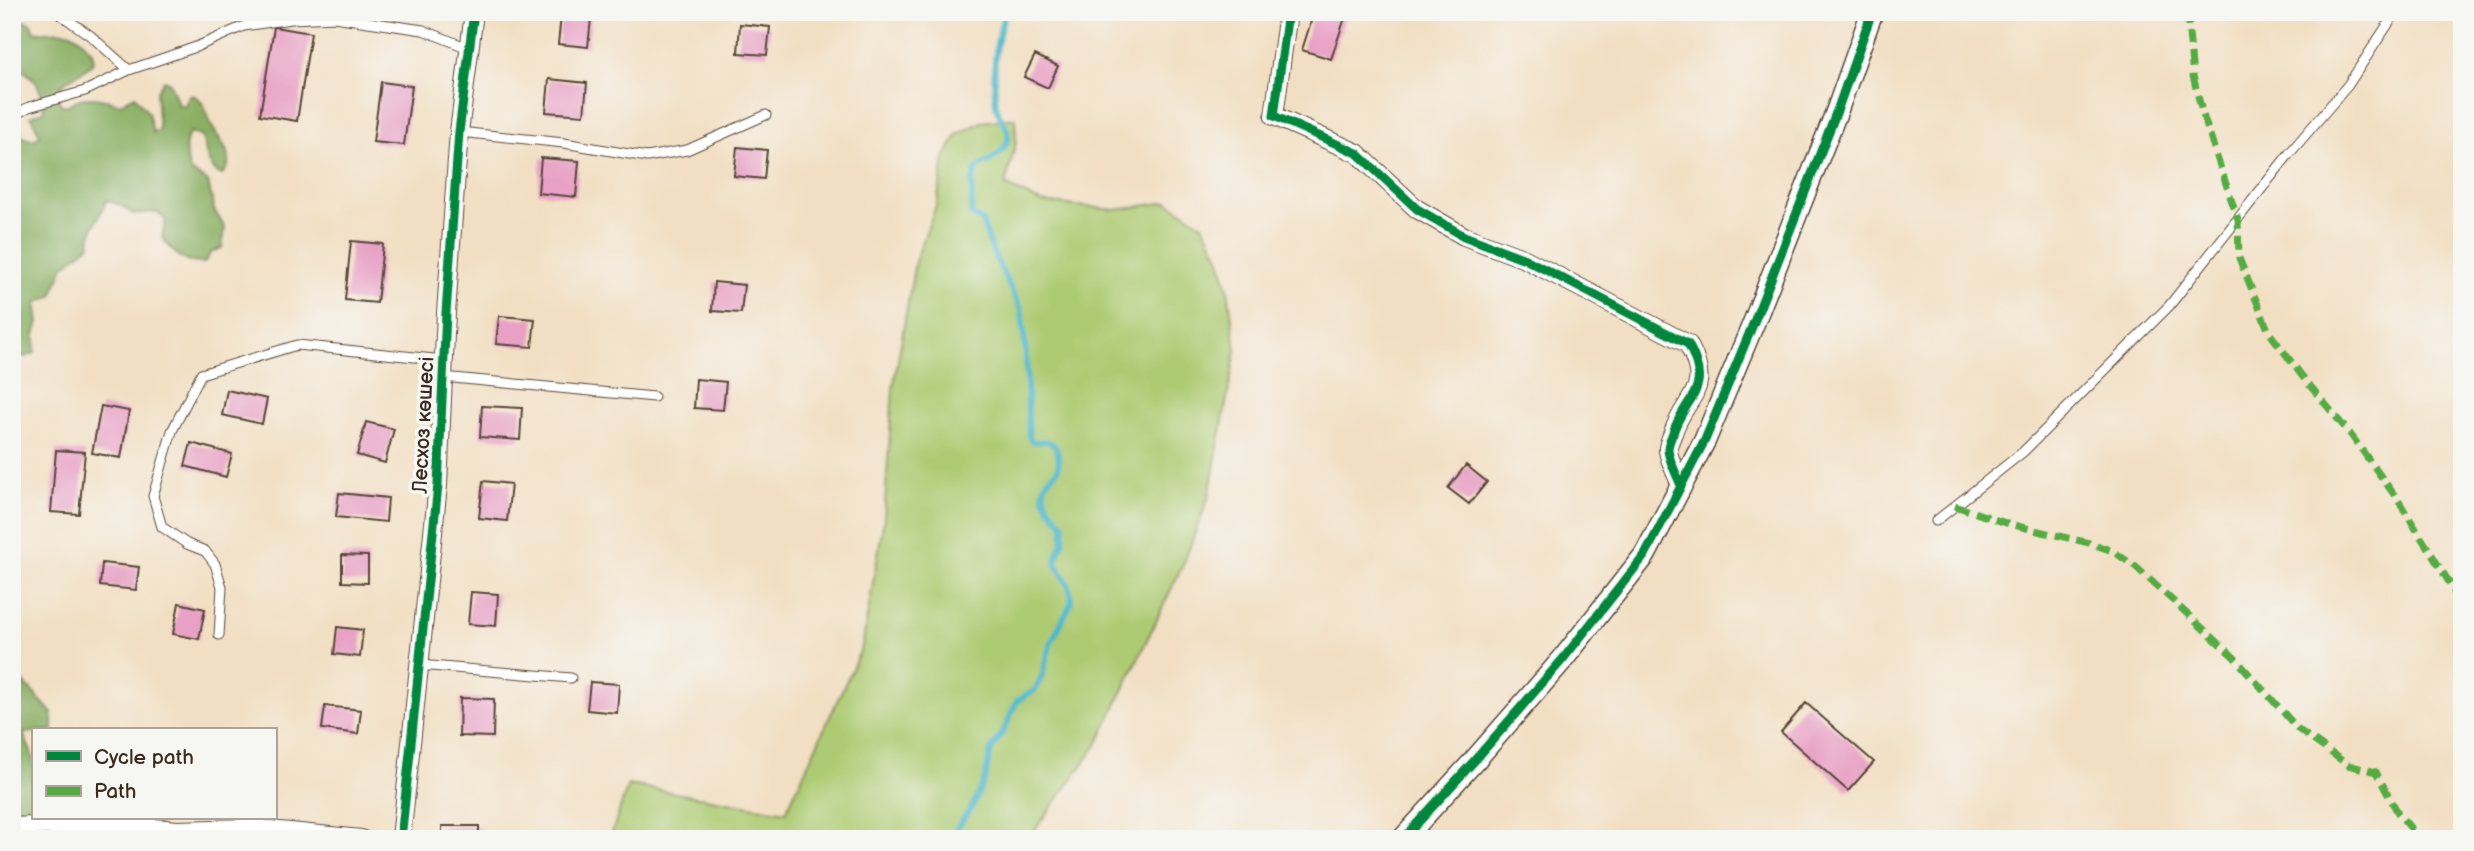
<svg xmlns="http://www.w3.org/2000/svg" width="2474" height="851" viewBox="0 0 2474 851" font-family="'Balsamiq Sans',sans-serif">
  <rect width="100%" height="100%" fill="#f6f6f2"/>
  <filter id="ink" filterUnits="userSpaceOnUse"><feTurbulence type="fractalNoise" baseFrequency=".0143" numOctaves="2"/><feDisplacementMap in="SourceGraphic" scale="14" xChannelSelector="R" yChannelSelector="G"/><feConvolveMatrix kernelMatrix="1 2 1 2 8 2 1 2 1" color-interpolation-filters="sRGB"/></filter>
  <filter id="wash" filterUnits="userSpaceOnUse"><feTurbulence type="fractalNoise" baseFrequency=".00686" numOctaves="4" result="noise"/><feDisplacementMap in="SourceGraphic" scale="28" xChannelSelector="R" yChannelSelector="G"/><feGaussianBlur stdDeviation="1.57" result="paint"/><feColorMatrix in="noise" values="0 0 0 0 0 0 0 0 0 0 0 0 0 0 0 0 0 1.4 0 .05"/><feComposite in="paint" operator="in"/></filter>
  <g filter="url(#wash)">
    <rect width="100%" height="100%" fill="#f2dfc3"/>
    <path fill="#adcb72" stroke="#747a48" stroke-width="2" d="M1015,118L1016,142L1005,185L1040,202L1115,210L1168,202L1203,225L1219,256L1228,289L1236,350L1209,496L1184,562L1097,745L1028,839H610L628,785L786,812L862,647L884,519L893,389L915,262L937,203L945,158L957,135L981,122Z"/>
    <path fill="#8aaf64" stroke="#626c41" stroke-width="2" d="M25,21L31,24L34,31C45,35 60,28 71,33C79,37 86,44 91,51C103,69 67,74 60,88C58,92 59,99 60,104L66,106C85,93 99,98 120,104L135,96L148,113L153,133L159,130L156,92L164,80L170,83L178,104L184,107L190,95C205,97 205,114 211,125C219,141 239,158 222,175C207,170 206,150 202,137L190,132C182,145 186,158 190,171L208,182L214,210L225,228L222,248L211,252L204,263C184,264 173,253 162,237L166,220L157,212L133,214L120,205L107,200L93,228L89,246L64,266L52,296L36,303L39,322L35,335V353L25,357L12,351V331L16,328L12,294V123L20,127L22,137L34,140L40,135L31,116L44,111C42,91 38,77 18,68L12,70V29Z
      M12,670L52,713L53,730L23,733L33,757V818H57L62,834L69,839H12Z
      M116,818H157L160,839H85L89,838L97,826L109,828L114,837L121,831Z"/>
    <g fill="none" stroke-linecap="round" stroke-linejoin="round">
      <path stroke="#4bb6c8" stroke-width="6" d="M949,839L972,807L985,779L991,750L1004,730L1017,701L1035,690L1042,676L1050,645L1071,603V595L1068,584L1056,564L1058,553L1063,543L1064,525C1055,515 1037,498 1046,483C1048,478 1055,474 1058,469C1059,461 1060,446 1049,442C1044,440 1037,443 1031,441L1029,436L1026,356L1022,311L994,255L982,221L971,214L973,180L976,169C986,161 998,159 1005,146C1015,129 997,119 996,105C992,74 995,42 1005,12"/>
    </g>
    <g id="blocks">
      <path fill="#e8a0c5" d="M1314,12H1347L1331,59L1302,50Z
        M561,16L591,18L588,47L558,44Z
        M740,24L770,27L767,55L738,53Z
        M274,27L311,33L297,121L260,115Z
        M1035,55L1058,66L1048,88L1024,77Z
        M549,79L587,83L584,115L546,112Z
        M381,82L412,86L404,145L373,142Z
        M737,147L767,150L764,179L734,176Z
        M541,158L579,161L576,197L538,193Z
        M351,241L383,244L377,303L345,300Z
        M714,282L744,285L741,313L712,311Z
        M499,316L535,319L532,347L496,344Z
        M696,379L726,382L723,410L694,408Z
        M227,390L267,399L262,424L222,415Z
        M101,406L129,411L121,458L92,453Z
        M482,406L522,408L520,440L480,437Z
        M366,422L394,429L385,463L357,455Z
        M191,443L232,454L226,477L185,466Z
        M56,450L85,452L79,514L51,512Z
        M1466,465L1487,482L1469,504L1448,488Z
        M483,481L511,484L507,521L479,518Z
        M339,493L388,498L386,522L336,517Z
        M342,555L368,556V583L342,582Z
        M102,563L139,567L136,590L100,586Z
        M471,592L498,594L496,626L468,624Z
        M179,603L205,609L199,639L173,634Z
        M337,627L363,630L360,657L334,654Z
        M590,682L619,684L617,713L587,710Z
        M460,698L494,699L493,737L459,736Z
        M1806,703L1874,762L1848,791L1781,732Z
        M325,706L361,710L358,734L322,729Z
        M442,826H479V839H442Z"/>
    </g>
  </g>
  <g filter="url(#ink)">
    <use href="#blocks" fill-opacity="0" stroke="#564537" stroke-width="2"/>
    <g fill="none" stroke-linecap="round" stroke-linejoin="round">
      <g stroke="#564537" stroke-width="11">
        <path id="service" d="M57,12L91,36L129,70
          M12,116L29,107L85,91L129,70L196,47L244,26L291,19L334,17L423,30L468,48
          M459,132L564,143L647,157L687,150L766,115
          M443,377L654,397
          M1936,521L2023,452L2169,306L2289,154L2348,85L2396,12
          M219,635L222,587L215,564L205,551L187,544L162,527L153,496L172,431L201,374L297,345L444,360
          M419,665L571,678"/>
      </g>
      <g stroke="#564537" stroke-width="20">
        <path id="minor" d="M1288,12L1274,116L1357,153L1417,209L1464,236L1525,259L1688,344C1714,392 1685,395 1673,433C1671,438 1668,444 1668,449C1668,459 1677,475 1681,485
          M12,827L97,823L177,830L249,828L361,839
          M401,839L438,485L446,313L459,132L474,12"/>
      </g>
      <g stroke="#564537" stroke-width="24">
        <path id="tertiary" d="M1403,839L1475,760L1563,659L1645,555L1705,440L1754,322L1838,108L1872,12"/>
      </g>
      <use href="#service" stroke="#fff" stroke-width="9"/>
      <use href="#minor" stroke="#fff" stroke-width="18"/>
      <use href="#tertiary" stroke="#fff" stroke-width="21"/>
      <path stroke="#55ab43" stroke-width="7" stroke-dasharray="14 7" stroke-linecap="butt" d="M2187,12L2193,76L2202,112L2238,220L2239,258L2269,332L2302,376L2351,435L2398,500L2452,587L2462,610
        M1955,506L2009,524L2089,543L2113,551L2136,567L2234,657L2299,730L2348,765L2376,772L2398,813L2420,839"/>
      <g stroke="#f6f6f2" stroke-width="13">
        <path id="cycleway" d="M1288,12L1274,116L1357,153L1417,209L1464,236L1525,259L1688,344C1714,392 1685,395 1673,433C1671,438 1668,444 1668,449C1668,459 1677,475 1681,485
          M401,839L438,485L446,313L459,132L474,12
          M1403,839L1475,760L1563,659L1645,555L1705,440L1754,322L1838,108L1872,12"/>
      </g>
      <use href="#cycleway" stroke="#00873e" stroke-width="9"/>
    </g>
  </g>
  <g text-anchor="middle" stroke-width="7" stroke-linejoin="round" paint-order="stroke">
    <g font-size="21" fill="#3b2a1e" stroke="#f6f6f2">
      <text transform="translate(423 425) rotate(-87)" y="7">Лесхоз көшесі</text>
    </g>
  </g>
  <rect width="2474" height="851" fill="none" stroke="#f6f6f2" stroke-width="42"/>
  <rect x="32" y="728" width="245" height="91" fill="#f6f6f2" stroke="#aba49d" stroke-width="2"/>
  <rect x="46" y="751" width="35" height="10" fill="#00873e" stroke="#aba49d" stroke-width="2"/>
  <text x="94" y="764" font-size="21" fill="#3b2a1e">Cycle path</text>
  <rect x="46" y="786" width="35" height="10" fill="#55ab43" stroke="#aba49d" stroke-width="2"/>
  <text x="94" y="798" font-size="21" fill="#3b2a1e">Path</text>
</svg>
